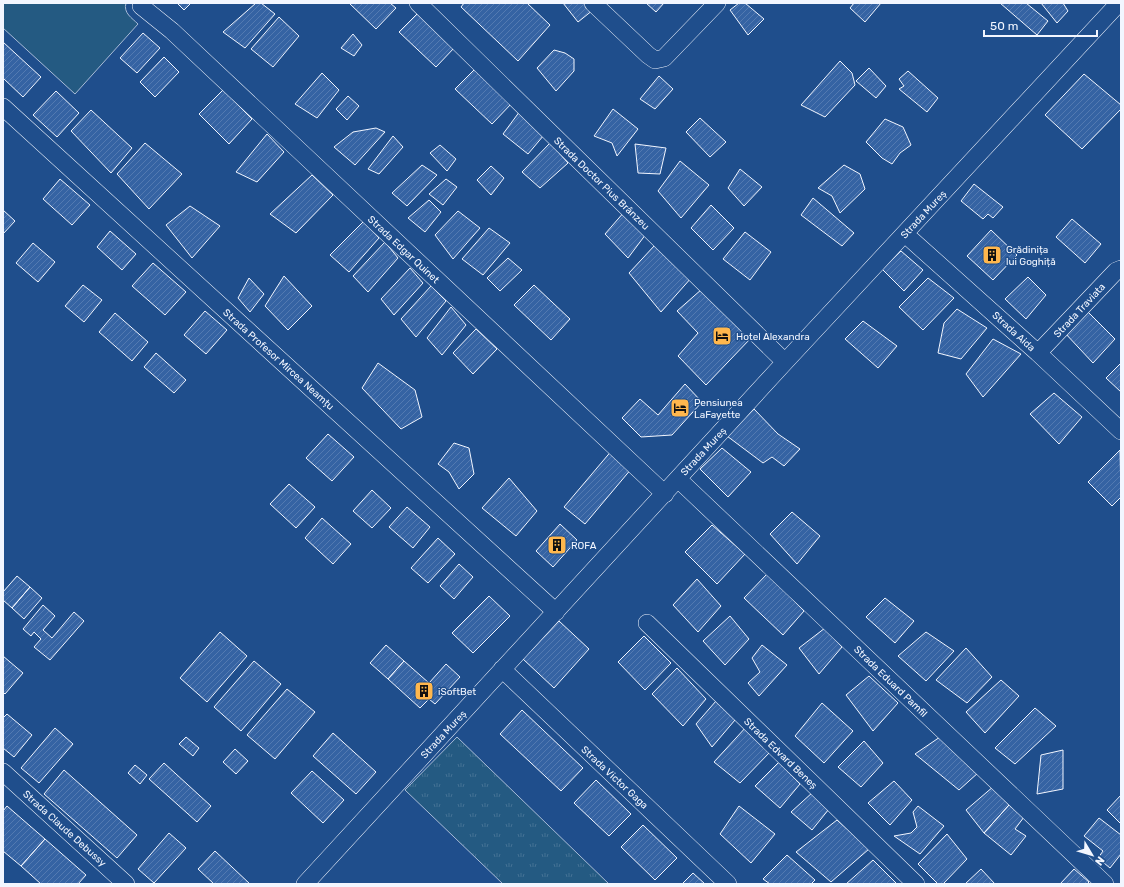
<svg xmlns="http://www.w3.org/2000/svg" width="1124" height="887" viewBox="0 0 1124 887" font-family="Rubik,sans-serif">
  <defs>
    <pattern id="grass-tufts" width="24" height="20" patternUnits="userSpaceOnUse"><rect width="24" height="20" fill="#245a82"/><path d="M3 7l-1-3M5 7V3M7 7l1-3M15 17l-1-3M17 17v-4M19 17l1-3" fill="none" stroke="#447295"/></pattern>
    <pattern id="building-hatch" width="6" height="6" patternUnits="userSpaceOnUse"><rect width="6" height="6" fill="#3563a3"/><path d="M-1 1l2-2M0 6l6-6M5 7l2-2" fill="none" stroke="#537ab1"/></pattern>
  </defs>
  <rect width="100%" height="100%" fill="#1f4e8c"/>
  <path fill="url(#grass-tufts)" stroke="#a8bbd7" d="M457,737L609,884H503L405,790Z"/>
  <path fill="#245a82" stroke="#a8bbd7" d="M3,3H126C123,13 132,18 138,24L75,94L3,28Z"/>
  <path fill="url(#building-hatch)" stroke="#f2f6ff" d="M177,3H191L184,10Z
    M256,3H261L275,14L245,48L223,32Z
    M349,3H390L396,8L376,29Z
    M464,3H527L550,25L518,61L461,7Z
    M563,3H586L593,10L578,22Z
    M646,3H664L656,12Z
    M739,3H745L764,19L748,35L730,10Z
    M854,3H881L865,22L850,8Z
    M1000,3H1026L1048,21L1037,35Z
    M1041,3H1063L1068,11L1057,23Z
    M419,12L455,47L436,67L399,32Z
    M279,17L299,36L273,67L251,49Z
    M143,33L160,48L137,73L120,58Z
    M353,34L362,45L354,56L341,48Z
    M3,42L41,77L23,97L3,78Z
    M554,50L565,53L574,59V71L556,91L537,68Z
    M164,57L179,72L155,97L140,82Z
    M840,61L852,73L855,85L825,117L801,105Z
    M869,68L886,86L876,98L856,81Z
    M475,69L512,103L492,124L455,89Z
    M908,71L938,98L927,112L899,89L904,86L899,79Z
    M322,73L339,90L317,118L295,104Z
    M1084,74L1121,105V109L1082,149L1045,115Z
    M659,76L673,89L655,109L640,99Z
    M223,90L252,119L229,144L199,114Z
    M56,91L79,113L57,137L33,115Z
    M348,96L359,106L347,120L336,109Z
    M613,109L638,129L617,156L612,143L594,136Z
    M91,110L132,148L111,173L71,131Z
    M520,111L544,135L528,154L503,134Z
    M700,118L726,142L710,157L686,132Z
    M885,119L903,127L911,145L900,153L892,164L882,158L866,142Z
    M376,128L385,132L355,165L334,147L353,132Z
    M267,134L284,152L257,182L236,172Z
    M393,136L403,147L379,174L368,169Z
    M145,143L182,174L149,209L117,174Z
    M550,143L568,163L540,188L522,172Z
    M635,144L666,148L660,174L638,173Z
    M440,145L456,159L447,171L430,153Z
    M680,161L709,185L681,218L658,191Z
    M422,165L437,175L407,206L392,193Z
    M844,165L860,174L865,189L840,213L832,196L818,188Z
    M491,166L504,178L491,195L477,180Z
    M740,169L762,187L744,206L728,188Z
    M312,175L333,195L296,233L270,214Z
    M60,179L90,205L72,225L43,199Z
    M446,179L457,187L443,205L429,194Z
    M974,184L1003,207L993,218L988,214L983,219L961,201Z
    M813,198L854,233L842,246L801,215Z
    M429,200L441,212L425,232L408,218Z
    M711,205L734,228L713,250L691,228Z
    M190,206L220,226L192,258L166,225Z
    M3,210L15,221L3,234Z
    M458,211L480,228L453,259L435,235Z
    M625,211L646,234L628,258L605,234Z
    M1072,219L1101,244L1085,263L1056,237Z
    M364,221L379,238L349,272L330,255Z
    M489,228L510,243L483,275L462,259Z
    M991,230L1017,255L993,280L967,256Z
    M110,231L136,254L122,270L97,247Z
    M745,232L771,252L750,280L723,259Z
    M385,242L398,258L368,292L353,276Z
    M33,243L55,262L38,282L16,263Z
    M655,245L692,277L661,312L629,273Z
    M901,251L923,270L904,291L882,269Z
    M508,258L522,270L500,291L487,278Z
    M153,263L186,292L165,315L132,286Z
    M410,268L423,283L394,315L381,299Z
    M284,276L312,306L288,330L265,306Z
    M1028,277L1046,295L1026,319L1005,299Z
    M249,278L264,294L250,312L238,298Z
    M928,278L954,298L923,330L899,307Z
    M83,285L102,300L84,322L65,306Z
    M534,285L570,319L551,340L514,305Z
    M431,286L446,301L416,337L401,319Z
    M702,289L751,338L706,385L678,356L698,333L677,311Z
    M451,307L466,325L442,355L427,338Z
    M957,309L987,328L961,359L938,353L944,323Z
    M1086,310L1115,339L1093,363L1064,332Z
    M205,311L227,330L206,354L184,335Z
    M115,313L148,342L132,361L99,332Z
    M863,321L897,346L878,368L845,339Z
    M476,329L497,349L473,374L453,353Z
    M993,339L1021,354L983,397L966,374Z
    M156,353L186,380L174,393L144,367Z
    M378,363L415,390L422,417L401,429L362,388Z
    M1121,363V392L1106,378Z
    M685,384L702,402L672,435L641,437L622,418L640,399L658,415Z
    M1054,393L1082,417L1059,444L1030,414Z
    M754,409L778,434L800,449L784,466L772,457L763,463L727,436Z
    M328,434L354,457L332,481L306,458Z
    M454,443L469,448L474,474L459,489L449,472L438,464Z
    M722,448L751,472L728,497L700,469Z
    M613,449L632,468L585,524L564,507Z
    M1120,450L1121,497L1112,506L1088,482Z
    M509,478L537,511L516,536L482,508Z
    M289,484L315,507L296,528L270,504Z
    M372,490L391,508L372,528L353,511Z
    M407,507L430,527L413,548L389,527Z
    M792,512L820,536L797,564L770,534Z
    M322,518L351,544L333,564L305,538Z
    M560,524L577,540L553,567L536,551Z
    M712,525L745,554L717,584L685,552Z
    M438,538L455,554L428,583L411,568Z
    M459,564L473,577L454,599L440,586Z
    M767,574L804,611L783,635L744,598Z
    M17,576L30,587L12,608L3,600V592Z
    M697,579L721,606L698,632L673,605Z
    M30,587L42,598L24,619L12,608Z
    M489,596L510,616L473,653L452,633Z
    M885,598L914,621L895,643L866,617Z
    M43,605L55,616L43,630L52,638L74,612L84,621L50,660L34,647L41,639L34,632L31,636L23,629Z
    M730,616L749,639L725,665L703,641Z
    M559,621L589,649L554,688L523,659Z
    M825,628L842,647L819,674L799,648Z
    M220,632L247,656L207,702L180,678Z
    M926,632L954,651L926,681L898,656Z
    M644,636L671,663L645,690L618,662Z
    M386,645L404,661L388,679L370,663Z
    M762,645L787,665L759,696L748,683L760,672L752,658Z
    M966,648L992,677L967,703L936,680Z
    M3,656L23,673L5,694L3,692Z
    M254,661L281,684L241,731L214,707Z
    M404,661L429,683L446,664L460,677L435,704L429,699L420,708L388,679Z
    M677,668L706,699L683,726L652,694Z
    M869,676L898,703L873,731L846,695Z
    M1001,680L1019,696L985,733L966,712Z
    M287,689L315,712L275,759L247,735Z
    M716,701L735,720L712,747L696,724Z
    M822,703L853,731L824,763L795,736Z
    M1035,708L1056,726L1015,764L995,748Z
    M522,710L583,768L561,791L500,734Z
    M7,714L32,735L14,757L3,748V718Z
    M747,726L770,752L740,783L714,762Z
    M55,728L73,744L39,783L21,768Z
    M333,733L376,772L356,794L313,756Z
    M186,737L199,748L193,756L179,744Z
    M940,737L979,772L959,790L915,754Z
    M864,741L883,763L861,787L838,767Z
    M235,749L248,761L236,774L223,762Z
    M1063,750V789L1037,794L1041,755Z
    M779,762L800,784L780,808L755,786Z
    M164,763L211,806L197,822L149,779Z
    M135,765L147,775L140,784L128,773Z
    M64,770L137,835L117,858L44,794Z
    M312,771L344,800L323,823L291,793Z
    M596,780L631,814L609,836L574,803Z
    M894,781L912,800L890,825L868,803Z
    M994,786L1009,805L984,833L966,810Z
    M813,792L829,809L812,830L791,812Z
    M1121,795V824L1107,810Z
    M1009,805L1024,817L1015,829L1026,836L1011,855L984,833Z
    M7,806L45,839L21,866L3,851V811Z
    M739,806L775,834L751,863L720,834Z
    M918,806L944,826L920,854L894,836L911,833L917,827L913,812Z
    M1099,818L1121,835V854L1110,868L1098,858L1103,851L1084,836Z
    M837,820L869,849L831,882L796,852Z
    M643,825L677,858L655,880L621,847Z
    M169,833L186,848L154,883L138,869Z
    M947,834L967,859L943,884H938L918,864Z
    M45,839L86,875L78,884H41L21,866Z
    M215,851L250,884H214L198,869Z
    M787,855L815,880L811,884H770L763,879Z
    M873,860L896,883L895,884H846Z
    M981,869L995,884H965Z
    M1074,869L1089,882L1087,884H1060Z
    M693,873L705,884H682Z"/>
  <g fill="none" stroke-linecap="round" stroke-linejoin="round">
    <g stroke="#f2f6ff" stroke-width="18">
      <path id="minor" d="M418,3L785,362
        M593,3L648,55L655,60L664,58L717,3
        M141,6L172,31L665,494
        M3,107L556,612
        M905,234L1038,353L1121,431
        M1038,353L1116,271L1121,269
        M678,479L1105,884
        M647,623L916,884
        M502,669L728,884
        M3,772L126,884
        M305,884L785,362L1119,3"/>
    </g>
    <use href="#minor" stroke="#1f4e8c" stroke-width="17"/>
  </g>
  <defs>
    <g id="building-square" transform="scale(1)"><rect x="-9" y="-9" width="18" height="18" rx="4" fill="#ffb74d" stroke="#1f4e8c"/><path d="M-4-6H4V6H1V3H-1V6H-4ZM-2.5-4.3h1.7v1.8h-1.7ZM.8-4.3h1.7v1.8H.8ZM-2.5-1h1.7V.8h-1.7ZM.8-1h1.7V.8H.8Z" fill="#111"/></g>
    <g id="hotel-square" transform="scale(1)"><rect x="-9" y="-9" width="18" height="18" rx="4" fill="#ffb74d" stroke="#1f4e8c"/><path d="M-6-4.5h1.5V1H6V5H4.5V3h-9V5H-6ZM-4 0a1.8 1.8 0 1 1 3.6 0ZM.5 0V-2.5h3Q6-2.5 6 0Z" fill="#111"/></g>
  </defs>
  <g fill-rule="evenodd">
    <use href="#building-square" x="992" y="255"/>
    <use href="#hotel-square" x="722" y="336"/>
    <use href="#hotel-square" x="680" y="408"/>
    <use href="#building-square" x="557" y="545"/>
    <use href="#building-square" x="424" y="691"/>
  </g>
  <g text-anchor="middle" stroke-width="3" stroke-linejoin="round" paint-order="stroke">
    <g font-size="10" fill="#f2f6ff" stroke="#1f4e8c">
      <text transform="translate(602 183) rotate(44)" y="4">Strada Doctor Pius Brânzeu</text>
      <text transform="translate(923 214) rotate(-47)" y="4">Strada Mureș</text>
      <text transform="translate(404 249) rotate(43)" y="4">Strada Edgar Quinet</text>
      <text transform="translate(1079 310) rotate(-47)" y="4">Strada Traviata</text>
      <text transform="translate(1014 331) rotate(42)" y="4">Strada Aida</text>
      <text transform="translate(279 359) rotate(42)" y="4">Strada Profesor Mircea Neamțu</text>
      <text transform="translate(703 451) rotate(-47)" y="4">Strada Mureș</text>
      <text transform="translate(891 681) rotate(44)" y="4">Strada Eduard Pamfil</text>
      <text transform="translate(443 734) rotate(-47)" y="4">Strada Mureș</text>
      <text transform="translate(781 753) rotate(44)" y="4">Strada Edvard Beneș</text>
      <text transform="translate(615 777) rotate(43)" y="4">Strada Victor Gaga</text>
      <text transform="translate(65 828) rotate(42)" y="4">Strada Claude Debussy</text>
    </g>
    <g font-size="10" fill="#f2f6ff" stroke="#1f4e8c" text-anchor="start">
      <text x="1006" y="253">Grădinița<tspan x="1006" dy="12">lui Goghiță</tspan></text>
      <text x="736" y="340">Hotel Alexandra</text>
      <text x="694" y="406">Pensiunea<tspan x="694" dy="12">LaFayette</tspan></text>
      <text x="571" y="549">ROFA</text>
      <text x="438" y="695">iSoftBet</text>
    </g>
  </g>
  <rect width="1124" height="887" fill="none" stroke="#f2f6ff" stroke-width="8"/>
  <g transform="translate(1092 855) rotate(128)" stroke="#1f4e8c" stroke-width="3" paint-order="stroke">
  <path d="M0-3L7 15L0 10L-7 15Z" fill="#f2f6ff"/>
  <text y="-6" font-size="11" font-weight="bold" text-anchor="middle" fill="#f2f6ff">N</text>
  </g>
  <path d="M984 30v6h113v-6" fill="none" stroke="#f2f6ff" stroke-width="2"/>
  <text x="990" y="30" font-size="12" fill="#f2f6ff" stroke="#1f4e8c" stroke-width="3" paint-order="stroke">50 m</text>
</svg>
